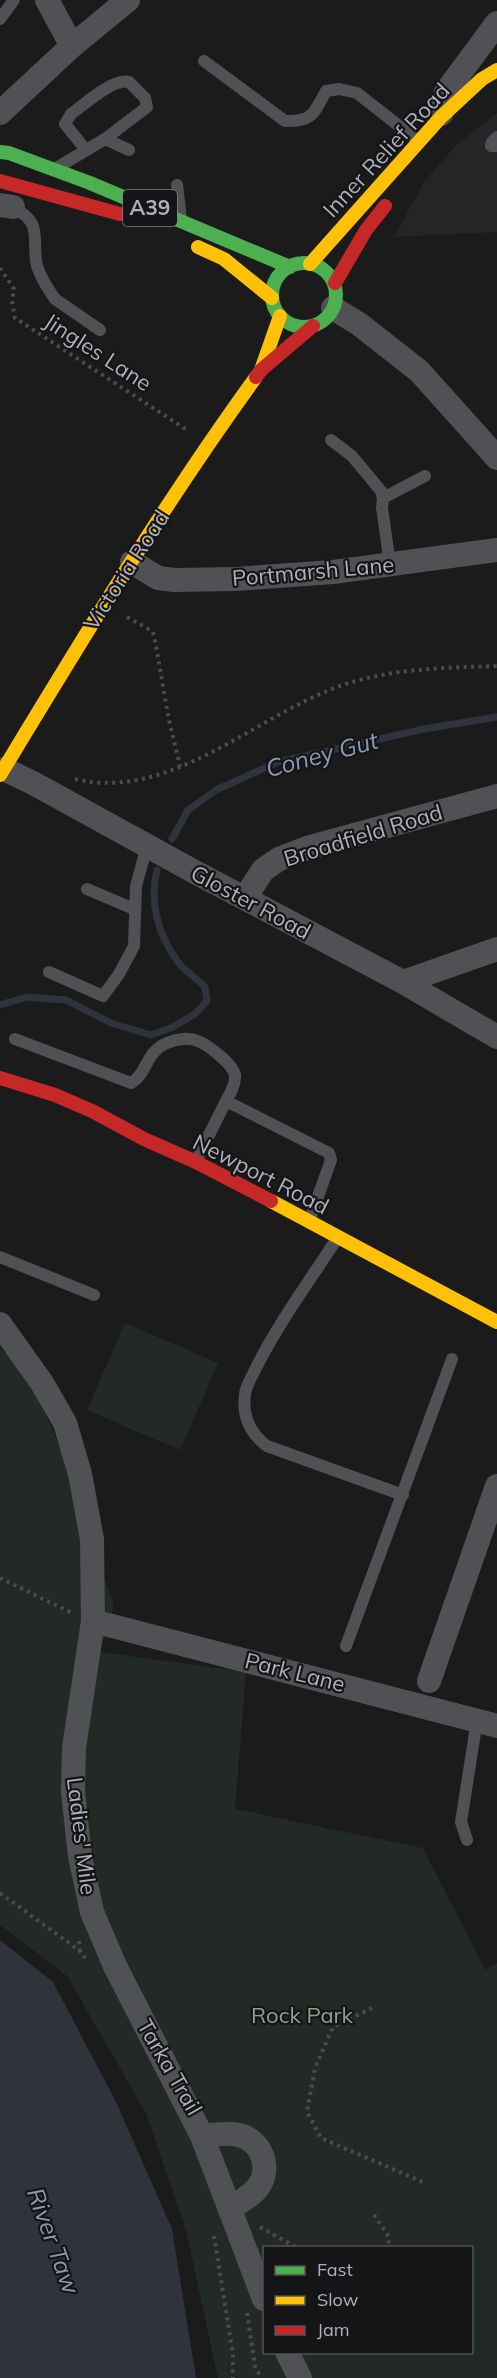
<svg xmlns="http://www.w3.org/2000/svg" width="497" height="2378" viewBox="0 0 497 2378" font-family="Mulish,sans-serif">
  <rect width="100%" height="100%" fill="#1b1b1b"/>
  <path fill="#252527" d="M497,113V232L394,237L424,182L457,144Z"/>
  <path fill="#232a25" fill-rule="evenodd" d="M125,1323L218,1363L180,1450L87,1410Z
    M0,1348L26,1372L67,1462L89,1537L114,1605L100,1652L246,1672L235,1809L423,1848L485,1970L497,1963V2378H218L186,2230L146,2113L67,1976L0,1925ZM264,2248H472V2352H264Z"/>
  <path fill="#2f343c" d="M0,1940L53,1982L116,2102L172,2229L196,2378H0Z"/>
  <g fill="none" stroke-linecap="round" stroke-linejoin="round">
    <path stroke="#2f343c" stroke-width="7" d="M172,839L188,810L216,790L278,762L424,729L497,717
      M0,1005L27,997L66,1000L111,1023L151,1035L173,1027L195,1014L207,1001L205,987C197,979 185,971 178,962C158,935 149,902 157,870"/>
    <path stroke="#4b4c4f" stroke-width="4" stroke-dasharray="3 4.5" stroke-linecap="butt" d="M0,268L14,289L12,301L15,318L187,430
      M127,617L152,631L154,635L169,720L180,766
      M75,779C170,802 255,716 340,686C391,668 444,668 497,666
      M0,1578L72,1613
      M0,1893L80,1951L85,1958
      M79,1941L80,1951
      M372,2008L333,2027L315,2068L307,2112L321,2138L425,2183
      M374,2215L389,2237L388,2248
      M260,2227L297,2248
      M214,2236L233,2355V2378
      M247,2313L255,2366L261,2378"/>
    <path stroke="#505154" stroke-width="12" d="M0,19L14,0
      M204,61L285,121C313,122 314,113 326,91L339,89L357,93L417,140
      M497,137L492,142L491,146H497
      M86,150L65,124L71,114C85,104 113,78 129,82L145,98L147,107L105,139
      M58,167L105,139L129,150
      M177,185L181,219
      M13,207C41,223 33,232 36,260C37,272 48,289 55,299L100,330
      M331,440L352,456L381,491L383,498
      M390,564L382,508L383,498L425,476
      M87,889L134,909
      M49,972L103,996L119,974L134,946L136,886L147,846
      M15,1039L131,1083C148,1073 145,1052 167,1043C176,1039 189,1037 198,1041C208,1045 233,1064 235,1075C236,1084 230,1094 226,1101
      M196,1161L226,1101L329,1153L331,1160L310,1219
      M338,1237C309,1282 276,1326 253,1374C250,1380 245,1388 245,1395C242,1417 250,1433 267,1446L403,1495
      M0,1257L94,1295
      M346,1646L452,1359
      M467,1840L461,1822L477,1720"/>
    <path stroke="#505154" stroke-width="24" d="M47,0L72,46
      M0,113L72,46L128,0
      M441,114L446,92L497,23
      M0,205L13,207
      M333,308L359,324L419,371L497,458
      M132,562L158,578L174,580L235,579L333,572L497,550
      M4,769L33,783L193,871L403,982L497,1037
      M245,898L263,870L279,859L310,847L497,796
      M403,982L497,949
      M0,1324L42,1383L65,1423L80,1474L92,1539L93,1621L74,1748L73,1792L80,1856L92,1912L115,1966L202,2136L264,2299
      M93,1621L497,1726
      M429,1681L497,1486
      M202,2136C214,2135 227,2132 239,2135C260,2140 271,2165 260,2184C254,2195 241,2201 230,2208
      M287,2352L300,2378"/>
    <path stroke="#4caf50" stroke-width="14" d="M0,152L9,153L90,183L290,267
      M272 295a32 32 0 1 1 64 0a32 32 0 1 1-64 0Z"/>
    <path stroke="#ffc107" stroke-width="14" d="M198,247L224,259L272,298
      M310,264L441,117L482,79L497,70
      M261,370L280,316
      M0,775C82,640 163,505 256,377
      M271,1201L497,1322"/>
    <path stroke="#c62828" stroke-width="14" d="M0,181L120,214
      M335,283L366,230L385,206
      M256,377L261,370L313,326
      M0,1078L55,1095L92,1111L144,1139L196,1162L271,1201"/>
  </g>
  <g text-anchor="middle" stroke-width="4.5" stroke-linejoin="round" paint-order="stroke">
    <rect fill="#151517" stroke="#80828a" stroke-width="1.5" x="123" y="190" width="54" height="36" rx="4.5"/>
    <g font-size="21" font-weight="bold" fill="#aeb0bb">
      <text x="150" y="215">A39</text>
    </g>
    <g font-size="22" fill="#aeb0bb" stroke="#151517">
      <text transform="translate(386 150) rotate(-47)" y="8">Inner Relief Road</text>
      <text transform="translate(98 352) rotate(33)" y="8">Jingles Lane</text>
      <text transform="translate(126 570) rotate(-57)" y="8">Victoria Road</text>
      <text transform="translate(313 571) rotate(-5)" y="8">Portmarsh Lane</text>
      <text transform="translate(363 835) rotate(-17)" y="8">Broadfield Road</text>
      <text transform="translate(251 902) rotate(28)" y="8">Gloster Road</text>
      <text transform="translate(261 1174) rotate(27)" y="8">Newport Road</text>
      <text transform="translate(295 1672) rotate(14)" y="8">Park Lane</text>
      <text transform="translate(82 1836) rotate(83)" y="8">Ladies' Mile</text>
      <text transform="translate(170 2067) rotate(60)" y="8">Tarka Trail</text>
    </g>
    <g font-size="22" fill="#87a48c" stroke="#151517">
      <text x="302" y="2023">Rock Park</text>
    </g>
    <g font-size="24" font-style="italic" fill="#899ab2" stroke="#151517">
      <text transform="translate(322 755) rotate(-15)" y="8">Coney Gut</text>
      <text transform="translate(53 2241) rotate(70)" y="8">River Taw</text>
    </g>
  </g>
  <rect x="263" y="2246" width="210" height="108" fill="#151517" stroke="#525359" stroke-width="1.5"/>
  <rect x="275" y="2266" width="30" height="9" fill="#4caf50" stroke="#525359" stroke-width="1.5"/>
  <text x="317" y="2276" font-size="18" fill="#aeb0bb">Fast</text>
  <rect x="275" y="2296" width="30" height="9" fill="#ffc107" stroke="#525359" stroke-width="1.5"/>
  <text x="317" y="2306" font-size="18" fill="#aeb0bb">Slow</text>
  <rect x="275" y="2326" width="30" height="9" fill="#c62828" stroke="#525359" stroke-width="1.5"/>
  <text x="317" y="2336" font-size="18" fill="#aeb0bb">Jam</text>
</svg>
